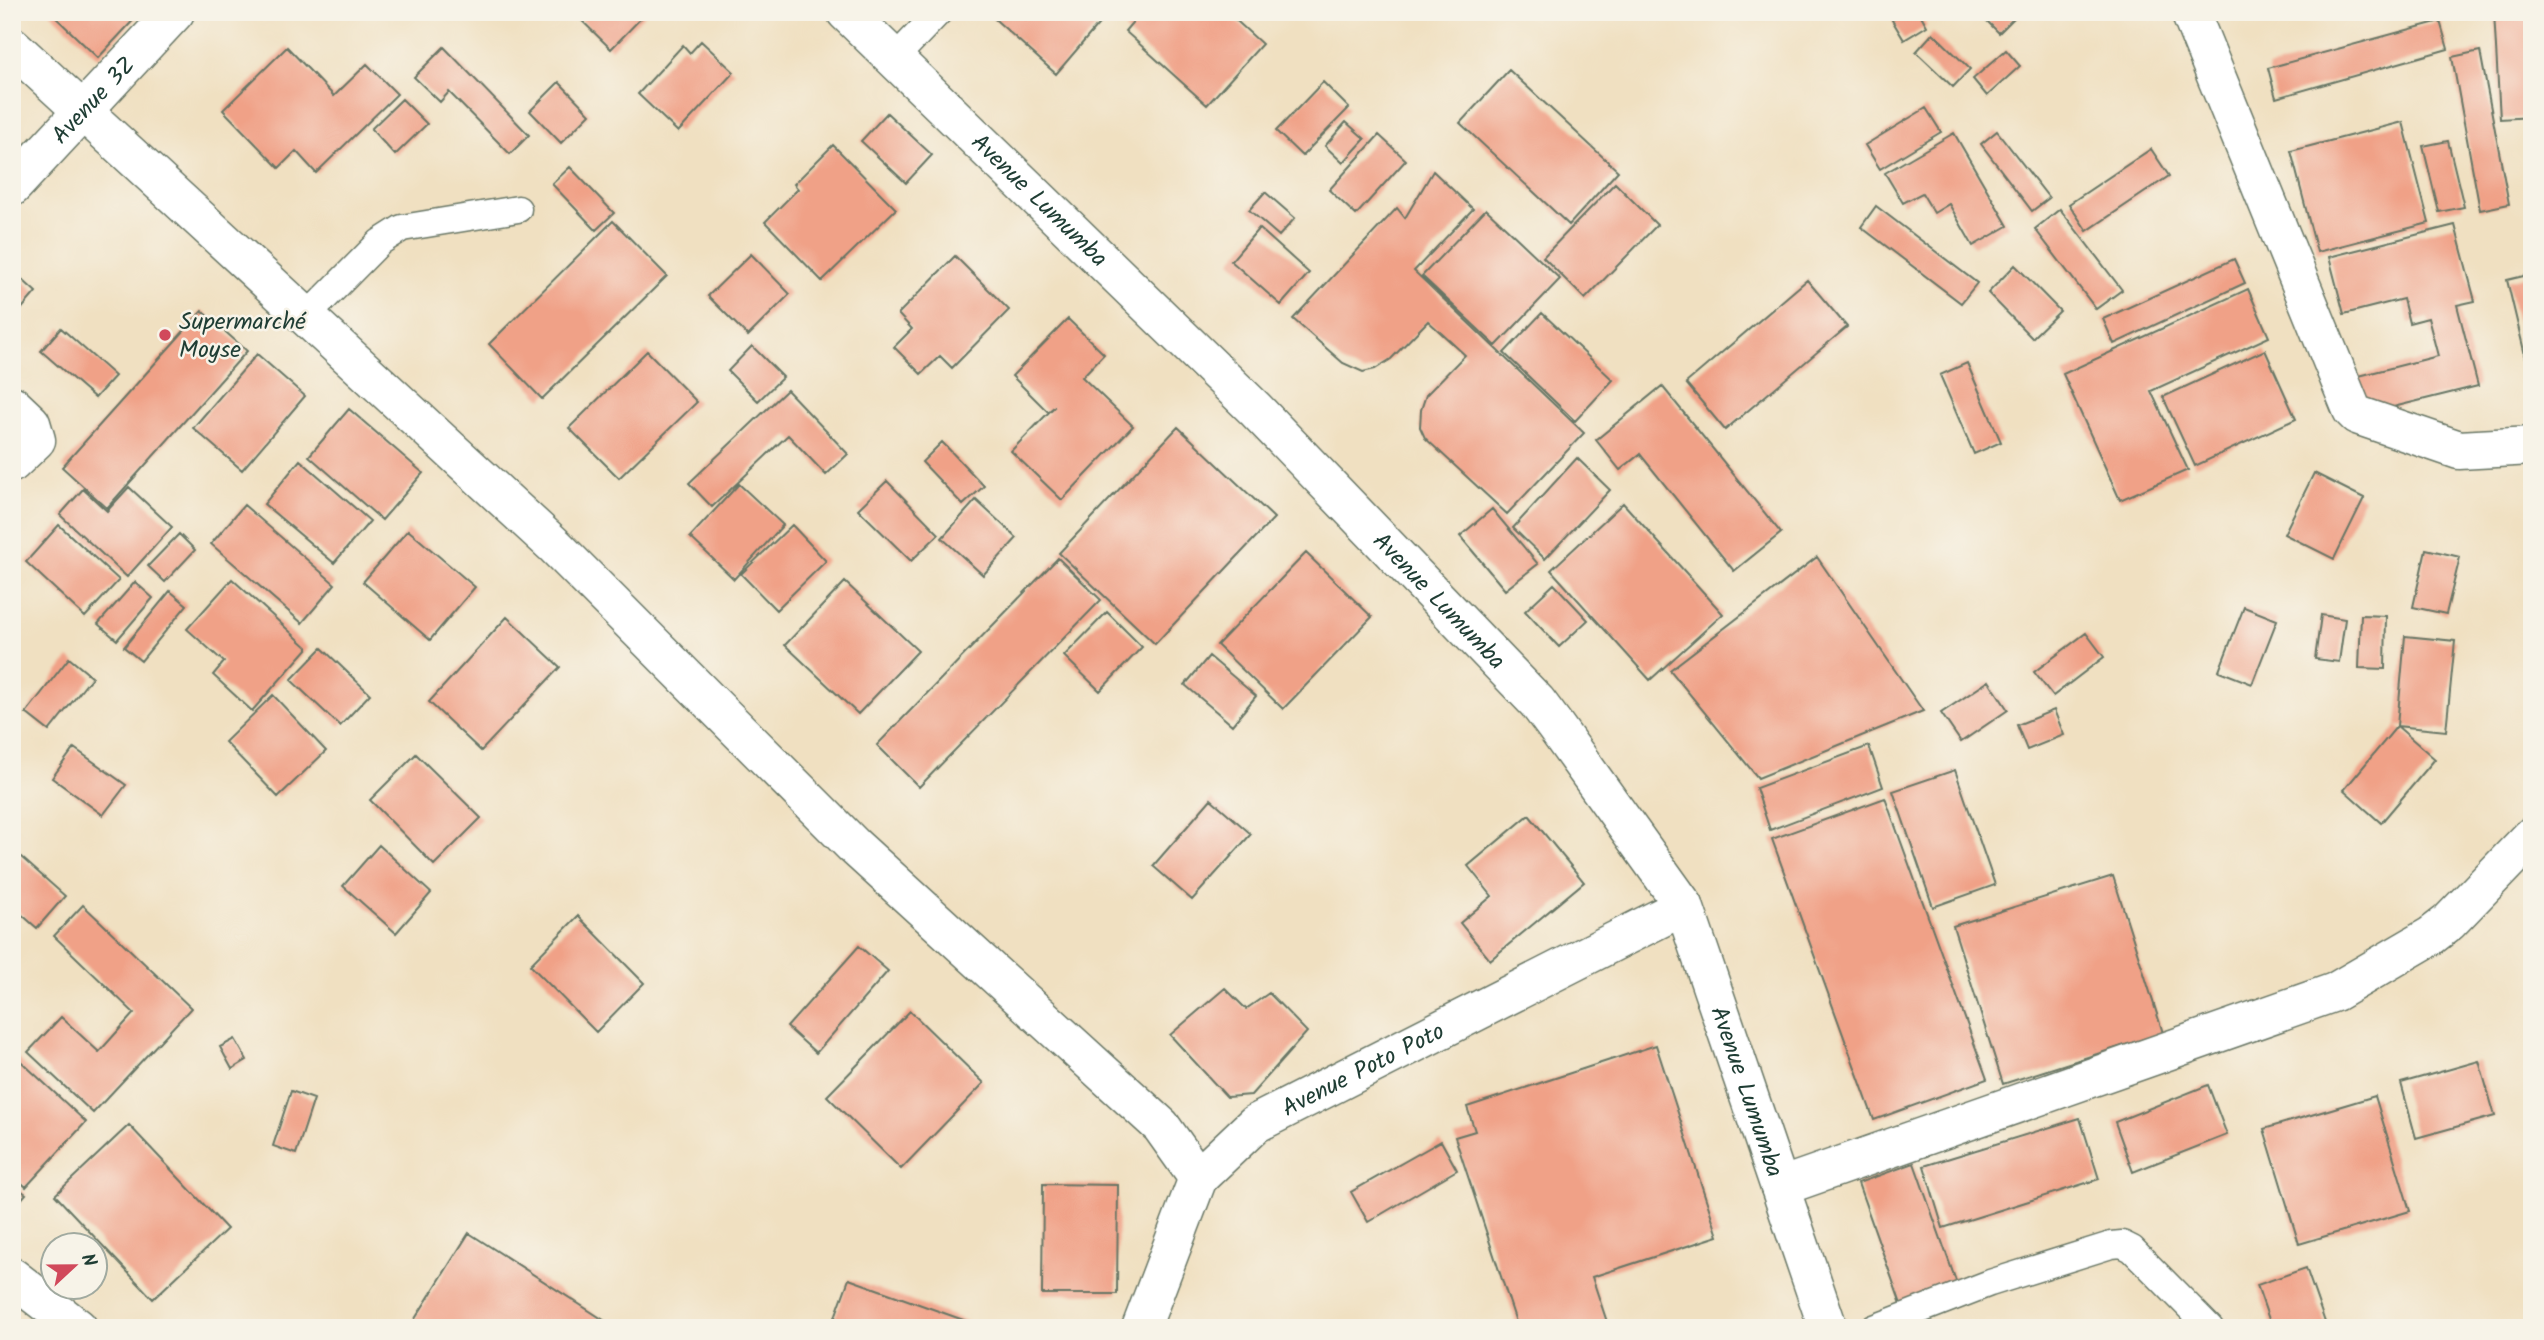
<svg xmlns="http://www.w3.org/2000/svg" width="2544" height="1340" viewBox="0 0 2544 1340" font-family="Kalam,sans-serif">
  <rect width="100%" height="100%" fill="#f7f3e8"/>
  <filter id="ink" filterUnits="userSpaceOnUse"><feTurbulence type="fractalNoise" baseFrequency=".0143" numOctaves="2"/><feDisplacementMap in="SourceGraphic" scale="14" xChannelSelector="R" yChannelSelector="G"/><feConvolveMatrix kernelMatrix="1 2 1 2 8 2 1 2 1" color-interpolation-filters="sRGB"/></filter>
  <filter id="wash" filterUnits="userSpaceOnUse"><feTurbulence type="fractalNoise" baseFrequency=".00686" numOctaves="4" result="noise"/><feDisplacementMap in="SourceGraphic" scale="28" xChannelSelector="R" yChannelSelector="G"/><feGaussianBlur stdDeviation="1.57" result="paint"/><feColorMatrix in="noise" values="0 0 0 0 0 0 0 0 0 0 0 0 0 0 0 0 0 1.4 0 .05"/><feComposite in="paint" operator="in"/></filter>
  <g filter="url(#wash)">
    <rect width="100%" height="100%" fill="#f0e0c1"/>
    <g id="blocks">
      <path fill="#f0a187" d="M50,12H141L98,58Z
        M573,12H647L611,49Z
        M987,12H1109L1056,74Z
        M1141,12H1227L1262,44L1207,105L1125,31Z
        M1905,12H1919L1927,26L1904,40L1892,20Z
        M1978,12H2020L1999,33Z
        M2494,12H2532V117L2500,119Z
        M2440,21L2448,49L2276,98L2268,68Z
        M1933,33L1970,69L1953,87L1916,52Z
        M701,41L734,72L678,132L638,94L683,45L690,53Z
        M287,47L334,96L367,64L397,94L316,173L296,151L279,168L223,110Z
        M444,47L529,135L510,154L449,92L440,102L414,77Z
        M2006,50L2020,66L1987,96L1973,79Z
        M2480,51L2509,204L2480,210L2452,57Z
        M1509,70L1618,171L1569,225L1460,123Z
        M559,82L590,114L561,143L530,111Z
        M1323,82L1349,108L1302,156L1276,131Z
        M402,99L427,124L395,155L371,129Z
        M1926,108L1941,132L1880,169L1865,145Z
        M887,113L932,155L906,183L861,141Z
        M1346,122L1365,139L1343,163L1325,146Z
        M2403,122L2429,223L2317,252L2291,151Z
        M1997,131L2049,198L2032,211L1981,144Z
        M1954,133L2008,226L1973,246L1949,204L1934,213L1922,193L1903,203L1885,173Z
        M1379,135L1406,160L1356,215L1329,190Z
        M2448,141L2464,207L2439,212L2423,146Z
        M833,145L896,209L822,281L765,222L798,189L794,184Z
        M2151,149L2169,176L2087,231L2069,204Z
        M570,167L614,213L596,230L552,184Z
        M1433,171L1473,209L1414,271L1584,433L1507,514L1425,438L1420,427L1421,410L1426,395L1465,355L1428,321L1391,359L1375,369L1363,372L1343,363L1293,319L1397,208L1405,218Z
        M1615,183L1657,225L1585,299L1543,257Z
        M1265,192L1295,218L1279,236L1249,210Z
        M1876,206L1977,283L1961,303L1861,227Z
        M1486,209L1560,279L1496,346L1422,276Z
        M2060,209L2122,290L2096,309L2035,229Z
        M613,221L667,276L542,399L489,344Z
        M2455,225L2475,301L2457,305L2478,386L2361,415L2351,378L2438,356L2428,318L2409,323L2403,299L2344,314L2329,257Z
        M1259,228L1309,273L1281,305L1231,261Z
        M751,254L790,294L748,336L708,296Z
        M955,256L1009,310L952,368L940,356L921,374L894,347L912,329L898,314Z
        M2234,259L2245,283L2114,344L2103,319Z
        M2015,265L2060,311L2032,338L1988,293Z
        M14,272L36,292L12,320V274Z
        M2532,274V380H2531L2507,280Z
        M1807,280L1847,327L1725,430L1686,383Z
        M2248,289L2269,337L2151,391L2188,470L2120,500L2063,374Z
        M202,311L247,351L107,508L62,467Z
        M1542,313L1613,380L1575,421L1504,353Z
        M1068,319L1104,354L1082,377L1133,426L1062,500L1011,451L1055,406L1048,412L1012,376Z
        M61,328L115,376L95,398L41,351Z
        M752,346L783,377L758,401L728,371Z
        M2265,350L2296,419L2195,466L2163,397Z
        M647,351L697,402L619,478L569,428Z
        M257,354L305,396L242,470L193,428Z
        M1967,363L2001,442L1974,454L1940,375Z
        M1662,386L1781,533L1734,571L1640,454L1620,470L1596,440Z
        M787,390L848,454L826,475L788,435L712,507L689,483Z
        M349,409L423,473L382,520L309,456Z
        M1178,427L1274,518L1155,644L1059,553Z
        M942,442L984,486L963,505L922,462Z
        M1577,458L1610,490L1545,559L1513,528Z
        M300,460L370,521L334,563L264,504Z
        M2314,473L2364,498L2334,559L2284,534Z
        M887,481L939,534L911,561L858,509Z
        M739,484L783,525L734,579L690,537Z
        M129,487L172,527L127,577L60,515L83,489L107,511Z
        M976,500L1017,538L983,575L942,538Z
        M1623,503L1723,614L1650,680L1551,570Z
        M244,505L335,584L302,623L211,544Z
        M1492,509L1538,564L1505,590L1460,536Z
        M59,525L119,580L85,617L26,562Z
        M792,525L826,561L776,610L741,574Z
        M408,530L475,587L430,640L363,582Z
        M179,534L195,550L165,582L148,566Z
        M2426,549L2460,557L2446,614L2413,607Z
        M1306,553L1372,617L1283,709L1217,645Z
        M1817,557L1923,711L1758,778L1670,670Z
        M1058,558L1101,600L919,787L877,745Z
        M232,579L308,648L252,711L213,675L224,662L187,629Z
        M135,582L153,598L117,640L98,624Z
        M845,582L918,651L858,714L785,645Z
        M1554,584L1588,620L1559,647L1525,611Z
        M170,591L187,605L141,661L124,647Z
        M2244,607L2277,620L2252,684L2219,671Z
        M1107,612L1142,647L1100,691L1064,656Z
        M2321,615L2345,619L2339,662L2315,659Z
        M2361,615L2386,616L2385,669L2359,668Z
        M507,617L560,667L481,751L429,702Z
        M2086,633L2104,657L2053,696L2034,672Z
        M2405,636L2455,641L2446,731L2397,726Z
        M322,648L370,694L340,726L291,680Z
        M1209,656L1256,696L1232,725L1185,685Z
        M69,658L92,677L49,731L26,713Z
        M1989,681L2008,710L1961,742L1941,713Z
        M273,695L326,751L278,797L225,742Z
        M2054,710L2064,735L2027,750L2017,725Z
        M2397,726L2435,759L2381,823L2344,790Z
        M1869,746L1883,787L1770,830L1756,788Z
        M74,748L126,785L103,815L52,778Z
        M416,754L481,818L434,865L370,800Z
        M1955,770L1995,885L1933,907L1893,791Z
        M1885,798L1987,1079L1874,1120L1772,839Z
        M1211,799L1251,834L1192,900L1153,866Z
        M1529,815L1584,882L1490,960L1460,923L1492,896L1468,866Z
        M379,845L431,893L396,933L343,886Z
        M12,849L65,896L37,928L12,906Z
        M2113,876L2163,1033L2003,1084L1953,926Z
        M83,905L191,1008L93,1113L28,1052L61,1017L99,1052L134,1013L54,936Z
        M578,916L644,983L596,1032L530,965Z
        M859,946L888,971L816,1053L787,1027Z
        M1225,988L1246,1009L1269,993L1307,1032L1251,1095L1227,1097L1170,1035Z
        M910,1011L984,1083L901,1169L827,1096Z
        M235,1039L247,1060L232,1069L220,1047Z
        M1656,1045L1718,1236L1592,1277L1609,1328H1518L1455,1137L1475,1131L1467,1107Z
        M12,1053L86,1122L26,1187L12,1174Z
        M2479,1061L2495,1116L2416,1138L2401,1083Z
        M2208,1085L2227,1135L2133,1172L2115,1122Z
        M291,1091L314,1099L296,1154L273,1146Z
        M2375,1096L2410,1211L2299,1244L2264,1129Z
        M2080,1118L2099,1179L1943,1228L1924,1166Z
        M129,1125L227,1229L153,1299L55,1195Z
        M1441,1141L1457,1170L1368,1222L1351,1192Z
        M1914,1163L1957,1284L1901,1304L1858,1183Z
        M12,1184L26,1194L12,1210Z
        M1043,1184L1118,1185L1117,1294H1042Z
        M469,1233L616,1328H422L413,1322Z
        M2306,1268L2327,1328H2272L2257,1285Z
        M849,1279L983,1327V1328H831Z"/>
    </g>
  </g>
  <g filter="url(#ink)">
    <use href="#blocks" fill-opacity="0" stroke="#687665" stroke-width="2"/>
    <g fill="none" stroke-linecap="round" stroke-linejoin="round">
      <g stroke="#687665" stroke-width="29">
        <path id="lane" d="M894,59L939,12
          M306,317L380,242L402,228L518,209
          M1874,1328L1990,1283L2111,1245L2122,1244L2132,1249L2210,1328"/>
      </g>
      <g stroke="#687665" stroke-width="41">
        <g id="street">
          <path d="M2190,12L2352,410L2357,415L2459,450L2532,446"/>
          <path d="M12,46L555,546L854,846L1161,1126L1198,1178"/>
          <path id="s1" d="M12,187L175,12"/>
          <path d="M12,405L31,423L36,440L12,463"/>
          <path d="M1780,1187L2335,992L2431,936L2449,922L2532,836"/>
          <path d="M12,1277L78,1328"/>
          <path id="s2" d="M1141,1328L1198,1178L1255,1124L1684,906"/>
        </g>
      </g>
      <g stroke="#687665" stroke-width="41">
        <g id="primary">
          <path id="s3" d="M846,12L1255,409L1537,702L1555,726L1684,906L1828,1328"/>
        </g>
      </g>
      <use href="#lane" stroke="#fff" stroke-width="26"/>
      <use href="#street" stroke="#fff" stroke-width="38"/>
      <use href="#primary" stroke="#fff" stroke-width="38"/>
    </g>
  </g>
  <circle fill="#d1495b" stroke="#f7f3e8" stroke-width="2.5" cx="165" cy="335" r="7"/>
  <g text-anchor="middle" stroke-width="5" stroke-linejoin="round" paint-order="stroke">
    <g font-size="24" fill="#1f3d34" stroke="#f7f3e8">
      <text dy="8" stroke="none"><textPath href="#s1" startOffset="119">Avenue 3Z</textPath></text>
      <text dy="8" stroke="none"><textPath href="#s3" startOffset="270">Avenue Lumumba</textPath></text>
      <text dy="8" stroke="none"><textPath href="#s3" startOffset="836">Avenue Lumumba</textPath></text>
      <text dy="8" stroke="none"><textPath href="#s2" startOffset="360">Avenue Poto Poto</textPath></text>
      <text dy="8" stroke="none"><textPath href="#s3" startOffset="1424">Avenue Lumumba</textPath></text>
    </g>
    <g font-size="24" fill="#1f3d34" stroke="#f7f3e8" text-anchor="start">
      <text x="179" y="329">Supermarché<tspan x="179" dy="28">Moyse</tspan></text>
    </g>
  </g>
  <rect width="2544" height="1340" fill="none" stroke="#f7f3e8" stroke-width="42"/>
  <g transform="translate(74 1266) rotate(68)"><circle r="33" fill="#f7f3e8" stroke="#a1aaa0" stroke-width="2"/>
  <path d="M0-5L12 26L0 18L-12 26Z" fill="#d1495b"/>
  <text y="-10" font-size="19" font-weight="bold" text-anchor="middle" fill="#1f3d34">N</text>
  </g>
</svg>
